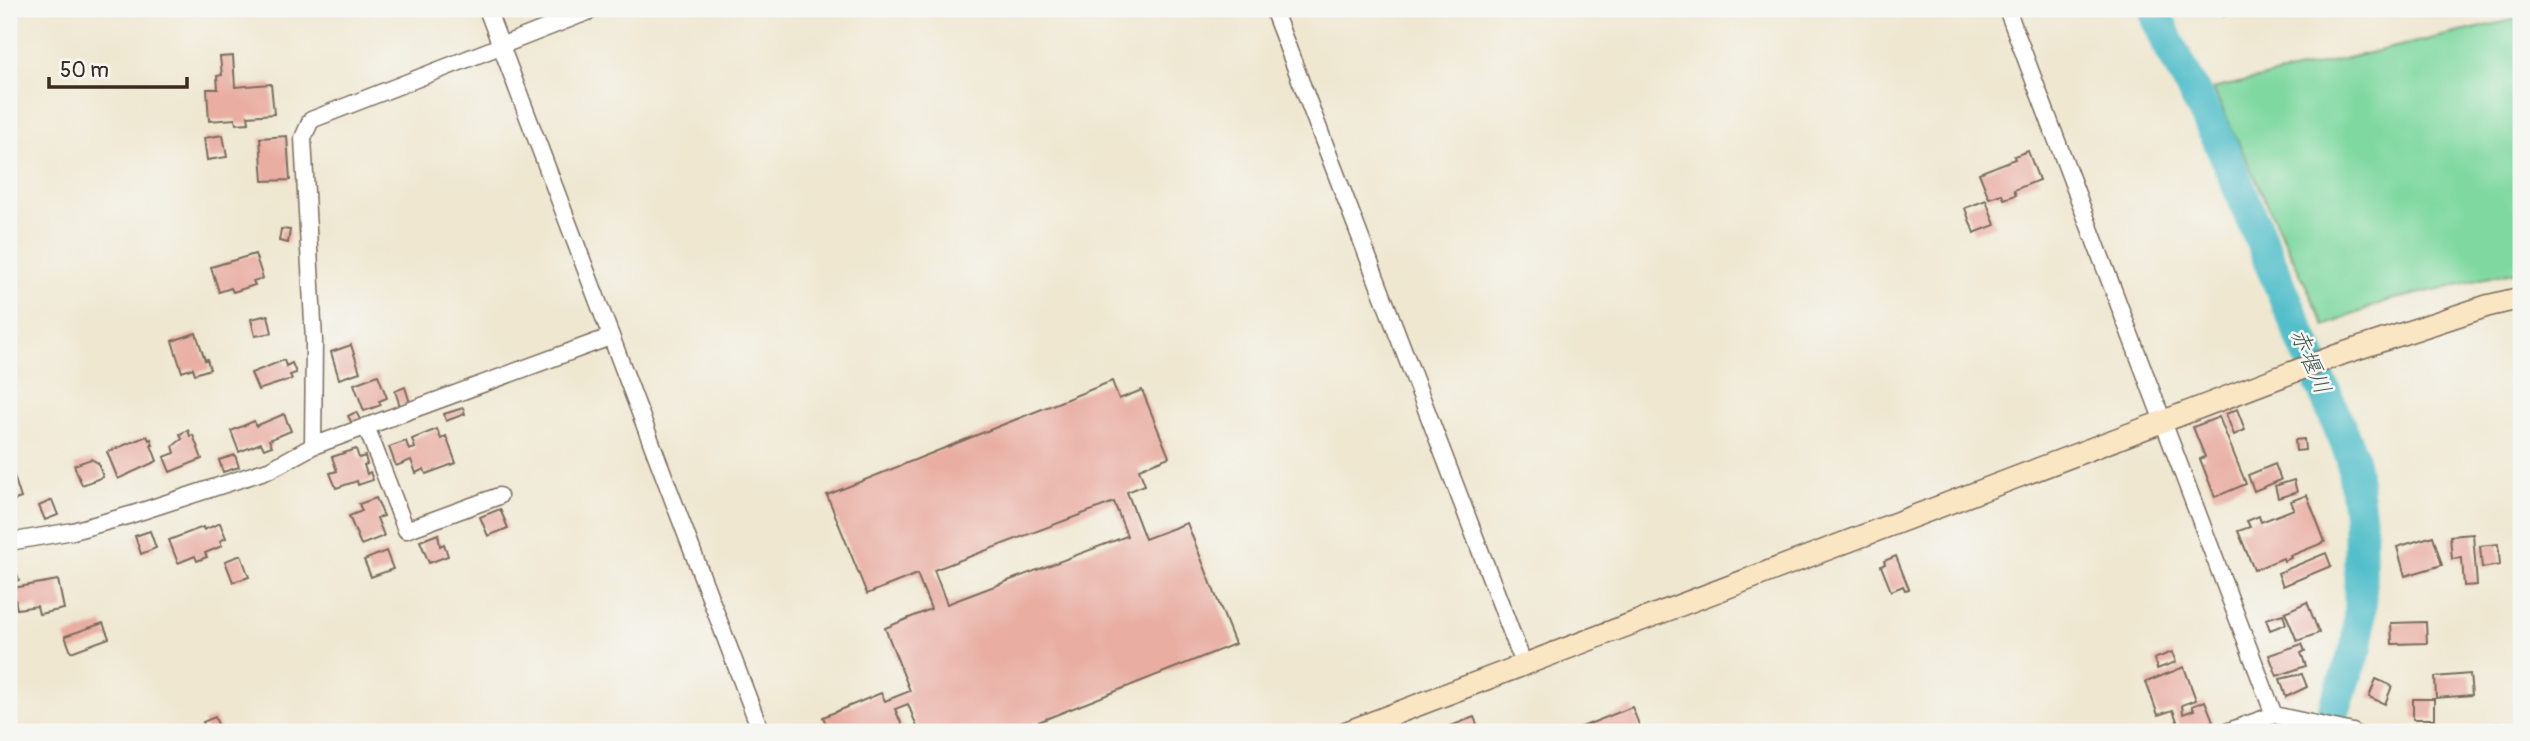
<svg xmlns="http://www.w3.org/2000/svg" width="2530" height="741" viewBox="0 0 2530 741" font-family="Pangolin,'Klee One',sans-serif">
  <rect width="100%" height="100%" fill="#f6f6f2"/>
  <filter id="ink" filterUnits="userSpaceOnUse"><feTurbulence type="fractalNoise" baseFrequency=".0143" numOctaves="2"/><feDisplacementMap in="SourceGraphic" scale="14" xChannelSelector="R" yChannelSelector="G"/><feConvolveMatrix kernelMatrix="1 2 1 2 8 2 1 2 1" color-interpolation-filters="sRGB"/></filter>
  <filter id="wash" filterUnits="userSpaceOnUse"><feTurbulence type="fractalNoise" baseFrequency=".00686" numOctaves="4" result="noise"/><feDisplacementMap in="SourceGraphic" scale="28" xChannelSelector="R" yChannelSelector="G"/><feGaussianBlur stdDeviation="1.57" result="paint"/><feColorMatrix in="noise" values="0 0 0 0 0 0 0 0 0 0 0 0 0 0 0 0 0 1.4 0 .05"/><feComposite in="paint" operator="in"/></filter>
  <g filter="url(#wash)">
    <rect width="100%" height="100%" fill="#efe7d0"/>
    <path fill="#7ed89f" stroke="#5c815e" stroke-width="2" d="M2521,18V270L2387,301L2325,326L2213,89Z"/>
    <g fill="none" stroke-linecap="round" stroke-linejoin="round">
      <path stroke="#52bfca" stroke-width="33" d="M2154,9L2168,43L2218,138L2352,457L2360,519V609L2357,646L2326,732"/>
    </g>
    <g id="blocks">
      <path fill="#e9ada2" fill-rule="evenodd" d="M2222,9H2236L2237,13L2224,16Z
        M233,56L235,87L271,84L274,114L248,116L249,123L236,124L235,119L209,121L207,89H218L217,76L222,75L220,57Z
        M223,135L227,157L207,160L204,138Z
        M287,136L290,180L263,181L260,138Z
        M2028,151L2039,180L2014,190L2016,195L2004,199L2002,194L1989,198L1979,173L2015,159L2014,156Z
        M1986,200L1995,225L1974,233L1965,208Z
        M281,229L290,230L288,243L279,241Z
        M255,254L263,278L253,281L255,285L233,292L231,288L219,292L211,267Z
        M268,315L272,333L255,336L251,319Z
        M196,333L205,360L207,359L210,369L195,374L193,368L182,372L172,341Z
        M351,345L360,372L339,379L331,352Z
        M284,360L286,366L292,363L296,373L290,375L292,379L258,390L251,373Z
        M378,375L387,398L379,401L381,405L364,411L354,384Z
        M1112,381L1119,399L1142,390L1169,457L1139,469L1145,485L1127,492L1145,539L1187,523L1235,644L1013,732H919L908,704L895,709L905,732H838L835,726L828,729L823,717L881,693L885,701L910,691L885,628L931,609L917,574L867,594L827,495ZM1114,502L1127,536L947,604L934,570Z
        M405,387L410,403L400,406L395,391Z
        M463,408L465,414L446,421L444,414Z
        M2237,409L2245,430L2234,435L2226,414Z
        M356,412L362,423L354,427L348,416Z
        M284,414L291,431L269,440L272,446L264,449L261,443L239,452L231,431L254,421L256,426Z
        M2219,417L2246,484L2215,497L2200,459L2205,457L2193,427Z
        M437,429L441,439L446,436L456,463L426,474L424,469L416,473L411,460L396,466L389,447L406,441L409,450L415,448L412,439Z
        M188,430L190,436L193,435L202,459L170,472L164,457L175,453L173,446L182,439L180,434Z
        M147,436L149,440L151,439L153,445H151L157,461L118,479L107,452Z
        M2304,439L2305,450L2296,451L2295,440Z
        M356,449L359,458L365,456L367,464L364,465L367,474L370,472L373,480L358,485L357,481L336,488L330,473L337,471L332,457Z
        M235,455L239,467L223,472L219,460Z
        M91,459L98,463L103,477L82,485L74,465Z
        M2275,464L2281,480L2254,491L2248,475Z
        M14,476L21,498L9,502V478Z
        M2294,480L2297,492L2278,498L2275,486Z
        M2307,495L2325,542L2290,556L2291,558L2284,561L2283,558L2254,570L2238,531L2250,527L2247,521L2259,516L2261,522L2294,509L2291,501Z
        M376,498L384,516L377,518L384,536L361,545L349,516L362,511L359,504Z
        M52,500L58,515L45,520L39,506Z
        M500,509L508,528L488,536L480,517Z
        M220,523L226,538L220,541L222,546L205,553L207,557L197,561L195,556L178,563L169,540L203,527L204,530Z
        M150,531L156,548L141,554L135,536Z
        M438,534L440,546L444,544L448,556L429,563L420,541Z
        M2473,534L2477,585L2464,586L2462,558L2452,559L2450,536Z
        M2433,536L2442,565L2405,576L2397,547Z
        M2498,544L2500,565L2482,568L2480,546Z
        M9,551L19,580L9,584Z
        M386,551L393,569L371,577L364,560Z
        M2326,553L2331,566L2283,586L2278,573Z
        M241,555L249,577L233,582L225,561Z
        M1896,556L1909,589L1905,590L1903,586L1891,591L1881,566L1885,564L1884,561Z
        M58,580L64,609L39,614L37,606L17,609L13,588Z
        M2307,602L2319,633L2297,641L2285,612Z
        M2283,614L2286,624L2270,630L2266,619Z
        M2426,622L2427,643L2392,644L2391,623Z
        M103,623L109,638L71,652L65,636Z
        M2302,644L2305,651L2301,653L2306,666L2277,676L2269,655Z
        M2172,652L2176,662L2157,669L2154,659Z
        M2184,667L2196,700L2182,705L2183,714L2194,710L2192,706L2205,701L2213,721L2181,732L2173,710L2158,715L2146,682Z
        M2302,674L2307,687L2286,697L2280,679Z
        M2470,674L2472,695L2436,698L2435,677Z
        M2376,679L2392,686L2385,704L2369,697Z
        M2413,699H2434V719H2413Z
        M1632,707L1642,732H1581L1579,728Z
        M215,717L221,732H207L203,722Z
        M1474,717L1480,732H1441L1440,730Z"/>
    </g>
  </g>
  <g filter="url(#ink)">
    <use href="#blocks" fill-opacity="0" stroke="#7a6c5c" stroke-width="2"/>
    <g fill="none" stroke-linecap="round" stroke-linejoin="round">
      <g stroke="#7a6c5c" stroke-width="19">
        <path id="street" d="M487,9L761,732
          M1273,9L1524,665
          M2007,9L2274,715
          M366,426L406,530L499,496
          M313,446L314,341L303,138L311,120L595,9
          M9,542L73,531L130,515L271,469L313,446L610,337
          M2226,732L2274,715L2353,732
          M2497,732L2521,731"/>
      </g>
      <g stroke="#7a6c5c" stroke-width="24">
        <path id="secondary" d="M1347,732L2335,356L2487,306L2521,298"/>
      </g>
      <use href="#street" stroke="#fff" stroke-width="16"/>
      <use href="#secondary" stroke="#fbe6c4" stroke-width="21"/>
    </g>
  </g>
  <g text-anchor="middle" stroke-width="5" stroke-linejoin="round" paint-order="stroke">
    <g font-size="23" font-style="italic" fill="#425752" stroke="#f6f6f2">
      <text transform="translate(2311 361) rotate(67)" y="8">赤堰川</text>
    </g>
  </g>
  <rect width="2530" height="741" fill="none" stroke="#f6f6f2" stroke-width="35"/>
  <path d="M49 77v10h138v-10" fill="none" stroke="#3b2a1e" stroke-width="3.5"/>
  <text x="60" y="77" font-size="21" fill="#3b2a1e" stroke="#f6f6f2" stroke-width="5" paint-order="stroke">50 m</text>
</svg>
